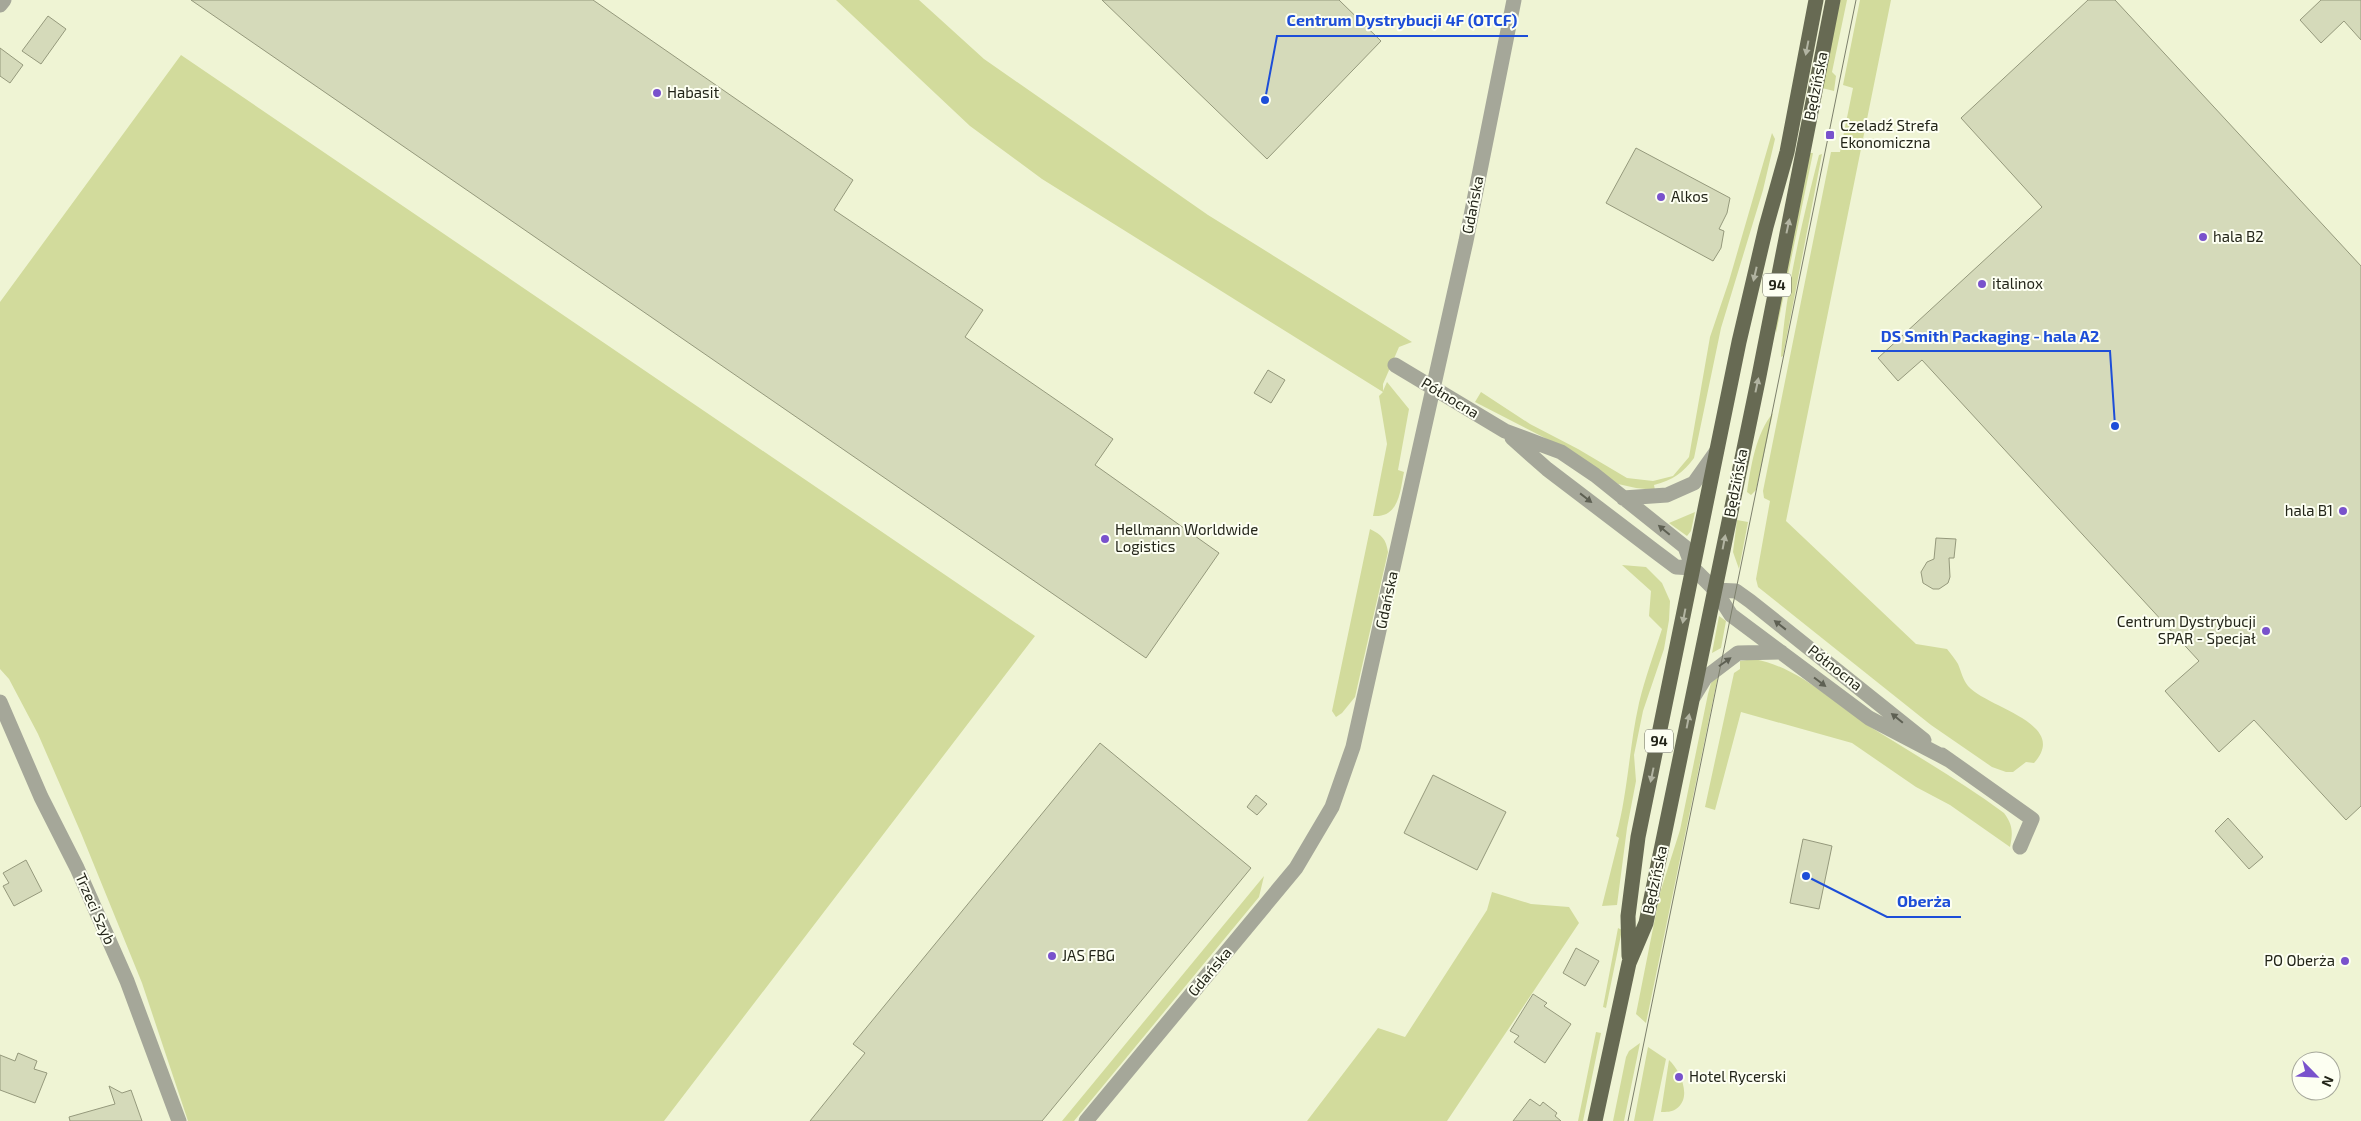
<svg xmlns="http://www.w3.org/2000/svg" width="2361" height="1121" viewBox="0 0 2361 1121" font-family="'Exo 2',sans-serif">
  <rect width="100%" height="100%" fill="#eff4d4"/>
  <path fill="#d2db9c" d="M836,0H919L984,59L1208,215L1412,342L1399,347L1383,384V391L1387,382L1409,409L1398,470L1404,472C1400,492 1399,518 1373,516L1387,444L1379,396L1383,392L1042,179L970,126Z
    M1840,0H1847L1832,72L1836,76L1834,91L1822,88Z
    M1860,0H1891L1786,521L1916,644L1947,649C1951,654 1955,659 1958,664C1961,671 1963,680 1968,686C1987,708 2070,723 2034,763L2026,762L2013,772H2006L1992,767L1931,725L1758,587L1756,579L1770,501L1764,498L1763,491L1831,152H1840L1853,88L1843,85Z
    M181,55L1035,636L664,1121H188L142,983L81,833L38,734L9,679L0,669V302Z
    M1772,133L1775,139L1763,190L1721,328L1694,458C1683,473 1673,480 1654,485L1655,490L1636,488L1618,484L1545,438L1475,402L1481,392L1530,424L1578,449L1627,478L1653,481L1673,476L1689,457L1710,337L1729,281Z
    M1809,153H1813L1776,333L1775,320Z
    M1822,154L1783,356L1781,357C1785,292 1803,218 1819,155Z
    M1773,413L1756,490L1751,495L1747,492C1751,466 1756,433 1773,413Z
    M1695,512L1691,531L1687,536L1669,523Z
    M1737,520L1748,522L1739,569L1733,552Z
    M1370,529C1382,535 1386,539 1388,552L1355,697L1342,713L1336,717L1332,711Z
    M1622,565L1646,567L1662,583L1670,601L1669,620L1664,649L1643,711L1634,755L1636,781L1627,828L1617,905L1602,906L1619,838L1616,836C1628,793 1629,747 1639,703C1645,678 1654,654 1662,629L1649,616L1651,591Z
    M1719,616L1726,621L1721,648L1712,653Z
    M1754,659C1799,667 1835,704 1872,728C1917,756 1962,782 2004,813C2013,825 2013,833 2010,847L1950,805L1916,787L1852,743L1741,712L1715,810L1705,807L1734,673L1740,669V661Z
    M1718,676L1646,1023L1636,1014L1660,893L1680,830L1708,694L1711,683Z
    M1264,876L1259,897L1074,1121H1062Z
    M1492,892L1531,904L1569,907L1579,923L1447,1121H1307L1378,1028L1405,1037L1487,910Z
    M1618,928L1622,930L1606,1008L1603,1007Z
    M1596,1032L1601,1033L1583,1121H1578Z
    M1640,1043L1624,1121H1613L1626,1057L1629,1051Z
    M1648,1047L1666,1059L1653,1121H1634Z
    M1669,1060C1680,1070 1693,1098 1676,1109C1672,1112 1666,1112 1661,1112Z"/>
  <path fill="#d5daba" stroke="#95997c" d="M191,0H593L853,180L834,210L983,310L965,337L1113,439L1095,465L1219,553L1146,658Z
    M1102,0H1339L1381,41L1267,159Z
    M2088,0H2115L2361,266V806L2346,820L2254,720L2219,752L2165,691L2199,661L1922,360L1898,381L1878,358L2042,207L1961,118Z
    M2321,0H2361V40L2344,21L2321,43L2300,20Z
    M48,16L66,29L41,64L22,51Z
    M0,48L23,65L10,83L0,76Z
    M1636,148L1730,198L1727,213L1719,229L1724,231L1721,248L1713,261L1606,203Z
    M1268,370L1285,380L1271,403L1254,393Z
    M1936,538L1956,539L1954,558H1949L1950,577L1948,583L1939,589H1933L1923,583L1921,572L1927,562L1934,559Z
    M1100,743L1251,868L1042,1121H810L865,1053L853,1044Z
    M1433,775L1506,812L1477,870L1404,833Z
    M1256,795L1267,804L1257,815L1247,807Z
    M2228,818L2263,857L2249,869L2215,831Z
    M1803,839L1832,846L1819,909L1790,903Z
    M26,860L42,891L14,906L3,886L9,883L3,873Z
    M1576,948L1599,961L1585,986L1563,973Z
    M1533,994L1547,1003L1544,1006L1571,1024L1545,1063L1514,1042L1519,1036L1510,1031Z
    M18,1053L37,1061L34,1069L47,1073L35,1103L0,1090V1055L15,1061Z
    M109,1086L122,1093L131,1090L142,1121H70L69,1117L115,1104Z
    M1530,1099L1540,1106L1543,1102L1557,1113L1555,1116L1561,1121H1513Z"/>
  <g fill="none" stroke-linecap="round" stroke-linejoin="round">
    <path stroke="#a5a799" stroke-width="15" d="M0,5L4,0
      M1395,365L1505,431L1561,452L1595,475L1685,547L1693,568L1715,590L1731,615L1869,718L1949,760
      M1512,438L1547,469L1656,552L1676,567L1693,568
      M1623,498L1667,495L1694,483L1716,452
      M1715,590L1736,591L1750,601L1924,740
      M1694,696L1705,678L1738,653L1781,652
      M0,702L41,797L77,868L127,981L179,1121
      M1942,755L2032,819L2020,847
      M1086,1121L1296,868L1332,807L1353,747L1466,241L1514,0"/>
    <path stroke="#676a53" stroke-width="15" d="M1629,956L1628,916L1638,837L1739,342L1766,227L1787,152L1816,0
      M1595,1121L1629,963L1646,923L1758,381L1833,0"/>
    <path stroke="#7c7f6b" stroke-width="1" d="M1628,1121L1856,0"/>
  </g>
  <defs><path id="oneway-solid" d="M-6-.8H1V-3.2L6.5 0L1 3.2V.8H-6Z" transform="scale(1.25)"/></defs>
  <g fill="#b2b4a2">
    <use href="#oneway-solid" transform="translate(1807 48) rotate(101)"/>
    <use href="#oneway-solid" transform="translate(1788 226) rotate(-78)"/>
    <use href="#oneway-solid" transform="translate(1755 274) rotate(103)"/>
    <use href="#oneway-solid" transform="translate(1757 385) rotate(-78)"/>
    <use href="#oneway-solid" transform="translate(1724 542) rotate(-79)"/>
    <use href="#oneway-solid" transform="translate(1684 616) rotate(101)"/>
    <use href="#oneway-solid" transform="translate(1688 721) rotate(-79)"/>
    <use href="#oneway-solid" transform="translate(1652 775) rotate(102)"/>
  </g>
  <g fill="#5e6053">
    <use href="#oneway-solid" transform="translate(1586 498) rotate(38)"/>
    <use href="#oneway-solid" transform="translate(1664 530) rotate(-140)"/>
    <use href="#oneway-solid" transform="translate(1780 625) rotate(-142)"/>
    <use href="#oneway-solid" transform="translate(1725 662) rotate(-35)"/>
    <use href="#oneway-solid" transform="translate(1820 682) rotate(37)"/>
    <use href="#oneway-solid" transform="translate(1897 718) rotate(-141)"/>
  </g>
  <g fill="#7952cc" stroke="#fdfff2" stroke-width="2">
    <circle cx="657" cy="93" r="5"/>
    <rect x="1825" y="130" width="10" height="10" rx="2.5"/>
    <circle cx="1661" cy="197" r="5"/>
    <circle cx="2203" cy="237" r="5"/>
    <circle cx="1982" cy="284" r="5"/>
    <circle cx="2343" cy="511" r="5"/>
    <circle cx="1105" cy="539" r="5"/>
    <circle cx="2266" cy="631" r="5"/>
    <circle cx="1052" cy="956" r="5"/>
    <circle cx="2345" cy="961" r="5"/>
    <circle cx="1679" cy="1077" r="5"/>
  </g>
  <g text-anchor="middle" stroke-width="4" stroke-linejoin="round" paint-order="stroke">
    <g fill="#fdfff2" stroke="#64665a" stroke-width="1">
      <rect x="1763" y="273.5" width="28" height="23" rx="4"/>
      <rect x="1645" y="729.5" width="28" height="23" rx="4"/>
    </g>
    <g font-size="14" font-weight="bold" fill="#232519">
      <text x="1777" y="290">94</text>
      <text x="1659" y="746">94</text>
    </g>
    <g font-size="15" fill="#232519" stroke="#fdfff2">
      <text transform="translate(1816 86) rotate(-79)" y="5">Będzińska</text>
      <text transform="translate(1473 205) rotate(-79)" y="5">Gdańska</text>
      <text transform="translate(1450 398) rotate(31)" y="5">Północna</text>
      <text transform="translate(1736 483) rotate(-79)" y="5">Będzińska</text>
      <text transform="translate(1387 600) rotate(-78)" y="5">Gdańska</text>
      <text transform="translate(1835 668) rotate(38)" y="5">Północna</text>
      <text transform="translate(1655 880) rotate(-78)" y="5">Będzińska</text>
      <text transform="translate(95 909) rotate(66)" y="5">Trzeci Szyb</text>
      <text transform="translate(1210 972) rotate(-50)" y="5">Gdańska</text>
    </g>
    <g font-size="15" fill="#232519" stroke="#fdfff2" text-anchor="start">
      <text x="667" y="98">Habasit</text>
      <text x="1840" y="131">Czeladź Strefa<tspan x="1840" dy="17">Ekonomiczna</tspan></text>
      <text x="1671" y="202">Alkos</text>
      <text x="2213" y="242">hala B2</text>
      <text x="1992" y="289">italinox</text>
      <text x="2333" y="516" text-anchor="end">hala B1</text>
      <text x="1115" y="535">Hellmann Worldwide<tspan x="1115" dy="17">Logistics</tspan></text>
      <text x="2256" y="627" text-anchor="end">Centrum Dystrybucji<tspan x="2256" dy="17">SPAR - Specjał</tspan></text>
      <text x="1062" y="961">JAS FBG</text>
      <text x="2335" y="966" text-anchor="end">PO Oberża</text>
      <text x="1689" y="1082">Hotel Rycerski</text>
    </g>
  </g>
  <path fill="none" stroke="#1d4ed8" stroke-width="2" d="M1265 100L1277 36H1528M2115 426L2110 351H1871M1806 876L1887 917H1961"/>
  <g fill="#1d4ed8" stroke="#fdfff2" stroke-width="2">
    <circle cx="1265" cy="100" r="5"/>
    <circle cx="2115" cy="426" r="5"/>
    <circle cx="1806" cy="876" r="5"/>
  </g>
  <g font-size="16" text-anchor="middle" font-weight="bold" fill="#1d4ed8" stroke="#fdfff2" stroke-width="4" stroke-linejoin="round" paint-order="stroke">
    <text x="1402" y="26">Centrum Dystrybucji 4F (OTCF)</text>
    <text x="1990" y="342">DS Smith Packaging - hala A2</text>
    <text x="1924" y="907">Oberża</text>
  </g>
  <g transform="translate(2316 1076) rotate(114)"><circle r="24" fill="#fdfff2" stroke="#a6a89b"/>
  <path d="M0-4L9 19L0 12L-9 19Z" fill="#7952cc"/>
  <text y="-8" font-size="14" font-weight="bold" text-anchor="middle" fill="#232519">N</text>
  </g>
</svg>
